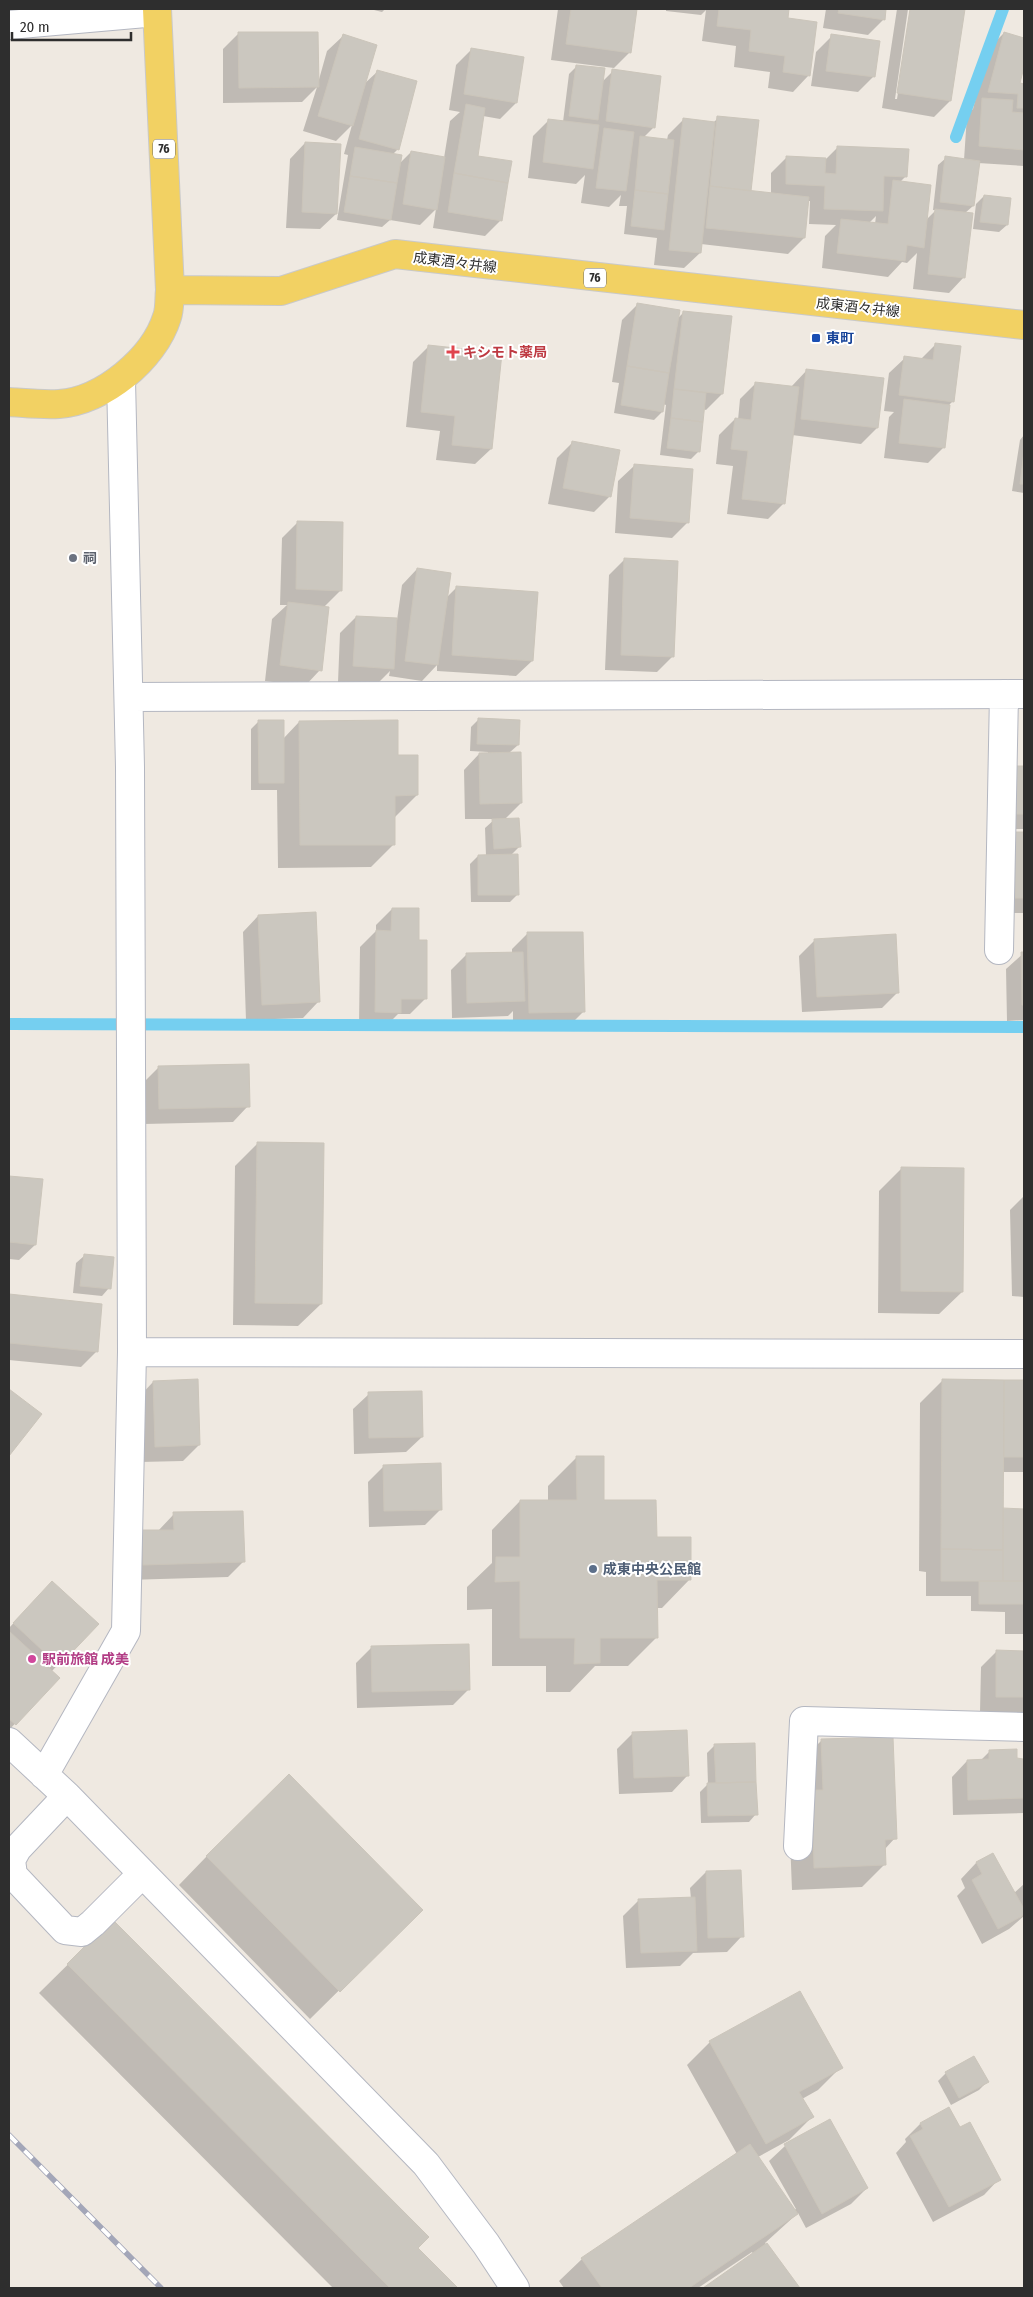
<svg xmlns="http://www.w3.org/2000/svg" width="1033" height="2297" viewBox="0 0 1033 2297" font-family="'Fira Sans Condensed','Noto Sans JP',sans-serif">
  <rect width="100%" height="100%" fill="#efe9e1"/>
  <path fill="#0003" fill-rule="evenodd" d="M370,9H385L382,12Z
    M558,9H636L630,52L614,68L551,60Z
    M666,9H788L787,19L815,23L808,76L793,92L768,88L770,72L734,67L736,46L702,41L706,10L701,15L666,11Z
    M826,9H885L884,19L868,35L823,28Z
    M897,9H908L895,99H897L911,9H964L950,101L934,117L882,108Z
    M239,33L318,83L327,51L343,36L363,85L377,72L398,149L392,155L399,164L411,152L444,158L450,121L460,112L449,110L456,65L472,49L516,103L500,119L483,116L476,157L501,220L485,236L433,228L436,209L420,225L390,220L382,227L337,220L348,155L344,154L352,125L336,141L303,131L317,87L302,102L223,103V49Z
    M1004,33L1024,39V63L1018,84L1024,85V166L978,163L973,206L965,213L964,277L949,293L913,289L917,253L907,263L902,262L888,277L822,268L825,236L836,225L809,224L810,201H807L804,238L788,254L701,244L700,253L684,268L654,265L657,238L624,234L627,206H619L621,195L609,207L581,203L585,175L576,184L528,178L533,136L549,120L563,122L569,74L577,66L602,82L613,71L653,128L643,138L667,140L668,135L684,119L713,123L718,118L750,192L771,194V173L787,157L826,159L838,147L906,176L900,182L926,220L936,210H933L938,165L946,158L964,160L967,115L973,109L988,49ZM876,216L875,224L869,223Z
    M832,36L874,76L858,92L811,86L816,52Z
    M305,143L336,214L320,229L286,228L290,159Z
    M984,196L1007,225L999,232L973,229L976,204Z
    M638,304L677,319L683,313L730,317L722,394L706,410L703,409L699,451L691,459L660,455L666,405L663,404L662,412L654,420L614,413L619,383L612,382L622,320Z
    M936,344L953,401L949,405L944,447L928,463L884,458L889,417L894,412L884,411L889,373L905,358L920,360Z
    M429,346L491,449L475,464L436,460L440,431L406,427L413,362Z
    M807,370L877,428L861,444L792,435L784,503L768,519L727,514L733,466L716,464L719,435L735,419L738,420L740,399L756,383L791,387Z
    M1024,435V493L1012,491L1020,440Z
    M573,442L610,496L594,512L548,504L557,458Z
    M634,466L688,522L672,538L615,533L618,481Z
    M298,522L341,590L323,608L320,670L305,686L265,681L272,619L287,605H280L282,538Z
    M625,559L673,656L657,672L605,670L609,575Z
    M417,569L446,598L457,587L532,661L516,676L437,671V665L422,681L389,676L390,671L377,684L338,682L340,633L356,617L397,620L402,585Z
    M479,719L518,745L509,753L521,803L504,820L519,847L510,856L518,894L510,902H471L470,864L478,856H486L485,828L495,819H465L464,770L479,754H488V752L470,751L471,727Z
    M259,721L283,739L299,722L397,756L417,795L394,818V844L371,867L278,868L277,790H251V729Z
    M1014,767H1024V829H999Z
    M1014,833H1024V913H1000Z
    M392,909L418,941L426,998L410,1014H398L384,1028L359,1027L360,947L376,931V925Z
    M258,916L318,1002L303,1018L246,1020L243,932Z
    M527,934L583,1012L568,1027L513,1028V1011L508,1016L452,1018L451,970L467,954L512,953V949Z
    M815,940L898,992L882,1008L802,1012L799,956Z
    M1024,953V1020L1007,1021L1006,969Z
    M159,1067L248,1106L233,1122L144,1124L143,1083Z
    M257,1144L321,1304L298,1326L233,1325L235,1166Z
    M902,1168L962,1292L939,1314L878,1313L879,1191Z
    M9,1177L41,1180L35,1245L19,1260L9,1259Z
    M1024,1196V1297L1012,1296L1010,1210Z
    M84,1256L109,1288L102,1296L73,1293L76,1263Z
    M9,1295L101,1305L97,1351L81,1367L9,1360Z
    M942,1381H1024V1472H1002V1510H1024V1634H1005V1612L971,1611V1596H926V1572L919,1571L920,1403Z
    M153,1382L199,1445L183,1461L140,1462L138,1398Z
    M9,1391L40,1414L9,1454Z
    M369,1394L422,1437L406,1452L354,1454L353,1409Z
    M577,1457L603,1501L656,1538L690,1579L662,1608H656V1638L628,1666H595L570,1692H546V1666H492V1609L467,1610V1587L492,1563V1530L520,1501H548V1486Z
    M384,1466L441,1509L425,1525L369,1527L368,1482Z
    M174,1514L244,1561L228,1577L127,1580L126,1547L142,1532L158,1531Z
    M37,1598L97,1624L51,1672L58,1678L9,1730V1628Z
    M371,1648L469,1689L453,1705L357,1708L356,1663Z
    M997,1651L1024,1652V1713L980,1712L981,1667Z
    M633,1733L687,1776L672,1792L619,1794L617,1749Z
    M822,1740L895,1838L884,1850L885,1864L862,1887L792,1890L789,1814L799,1763Z
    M715,1745L756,1814L749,1822L701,1823L700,1792L708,1784L707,1753Z
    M990,1751L1016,1759H1024V1813L953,1815L952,1777L967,1761H980Z
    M993,1854L1014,1893L1024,1884V1916L1009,1929L982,1944L957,1896L965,1888L961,1879L976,1863Z
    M207,1856L392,1938L310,2019L179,1885Z
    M706,1872L742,1936L727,1952L693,1953L680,1966L626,1968L623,1916L639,1900L691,1899L690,1888Z
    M112,1921L416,2248L456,2288H333L39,1993Z
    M710,2042L841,2067L818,2090L802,2099L812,2117L789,2140L758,2157L794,2210L796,2209L769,2161L785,2146L829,2121L867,2188L851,2204L806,2228L798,2213L765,2243L798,2288H705L753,2254L752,2252L698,2288H564L559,2281L582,2259L737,2154L687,2065Z
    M946,2073L987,2082L979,2090L951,2105L938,2081Z
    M949,2109L959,2129L999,2179L984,2195L933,2222L896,2153L906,2142L905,2139L920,2124Z"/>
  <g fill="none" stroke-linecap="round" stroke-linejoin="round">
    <path stroke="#75cff0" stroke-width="12" d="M956,137L1003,9
      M9,1024L1024,1027"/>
  </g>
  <path fill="#cbc7bf" stroke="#cbc5ba" d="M571,9H637L631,53L566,44Z
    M719,9H789L788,18L817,22L810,76L783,72L785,56L749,51L751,30L717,26Z
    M839,9H886L885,20L838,13Z
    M910,9H965L951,101L897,93Z
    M238,32H318L319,87L239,88Z
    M1004,32L1024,38V67L1020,83L1024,84V108H1017L1018,94L988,92Z
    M343,34L377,45L353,126L318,116Z
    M831,34L880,41L875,77L826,71Z
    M471,48L524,57L517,103L464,94Z
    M576,65L605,68L598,120L569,116Z
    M612,69L661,76L655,128L606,121Z
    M377,70L417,81L399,150L359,139Z
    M982,98L1013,100L1012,112L1024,113V150L979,146Z
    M466,104L485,108L478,156L512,161L508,183L454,173Z
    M717,116L759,120L751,191L710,186Z
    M683,118L715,122L701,253L669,250Z
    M548,119L599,125L593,169L543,162Z
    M604,128L634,132L626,191L596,188Z
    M640,136L674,140L668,194L635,190Z
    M305,142L341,144L337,214L302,212Z
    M837,146L909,149L907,177L884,176L883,211L824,209L825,186L786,184V156L826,158L825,173L836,174Z
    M355,147L402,155L397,183L350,176Z
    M411,151L445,157L437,210L403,204Z
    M945,156L980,161L974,206L940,202Z
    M454,173L508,183L502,221L448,212Z
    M350,176L397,183L391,220L344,212Z
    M893,180L931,185L924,248L907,245L905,261L837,253L841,219L888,224Z
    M710,186L809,197L805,238L706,228Z
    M635,190L668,194L664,230L631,226Z
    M984,195L1011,198L1008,225L980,222Z
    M935,209L973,213L965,278L928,274Z
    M637,303L680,310L669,373L627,366Z
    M683,311L732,316L723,394L674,389Z
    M935,343L961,346L954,402L899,395L904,356L933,360Z
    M428,345L502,353L492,449L452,445L455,416L421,412Z
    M627,366L669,373L663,412L621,405Z
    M806,369L884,378L878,428L801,419Z
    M755,382L799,387L785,504L742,499L748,451L731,449L735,418L751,420Z
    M674,389L706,393L703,422L671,418Z
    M904,399L950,405L945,448L899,443Z
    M671,418L703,422L700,452L667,448Z
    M572,441L620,450L611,497L563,488Z
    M1024,451V484H1020Z
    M634,464L693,469L689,523L630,518Z
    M297,521L343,522L342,591L296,589Z
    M624,558L678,561L674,657L621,655Z
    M417,568L451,573L438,665L405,661Z
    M456,586L538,592L533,661L452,655Z
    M288,602L329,607L322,671L280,665Z
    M356,616L397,618L394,669L353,666Z
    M478,718L520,720L519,745L477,744Z
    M258,720H284V783H259Z
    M398,720V755H418V795L395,796V845H300L299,721Z
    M521,752L522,803L480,804L479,753Z
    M1013,766H1024V814H1014Z
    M519,818L521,847L494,849L492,819Z
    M1013,832H1024V898H1015Z
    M518,854L519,895H478V855Z
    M392,908H419V940H427V999H401V1013L375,1012L376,930L391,931Z
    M316,912L320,1002L262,1005L258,915Z
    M527,932H583L585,1012L529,1013Z
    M896,934L899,993L817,997L814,939Z
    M523,952L525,1001L467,1003L466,953Z
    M1021,952H1024V1005H1022Z
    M249,1064L250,1107L159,1109L158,1066Z
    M257,1142L324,1143L322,1304L255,1303Z
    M901,1167L964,1168L963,1292L901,1291Z
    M9,1176L43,1179L36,1245L9,1242Z
    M84,1254L114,1257L111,1289L80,1286Z
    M9,1294L102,1304L98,1352L9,1343Z
    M198,1379L200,1445L155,1447L153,1381Z
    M942,1379L1004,1380L1003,1550L941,1549Z
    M1004,1380H1024V1457H1004Z
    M9,1389L42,1414L9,1456Z
    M422,1391L423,1437L369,1438L368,1392Z
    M576,1456H604V1500H656L657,1537H691V1580H657L658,1638H600V1663L574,1664L575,1638H520V1581L495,1582L496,1557H520V1500H577Z
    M441,1463L442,1510L384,1511L383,1465Z
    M1003,1508L1024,1509V1581H1003Z
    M243,1511L245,1562L143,1565L142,1530H174L173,1512Z
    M941,1549L1003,1550V1581H941Z
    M52,1581L99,1624L59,1666L13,1623Z
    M979,1581H1024V1604H979Z
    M9,1631L60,1678L16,1725L9,1719Z
    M469,1644L470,1690L372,1692L371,1646Z
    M996,1650L1024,1651V1697H996Z
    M687,1730L689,1776L634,1778L632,1732Z
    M893,1737L897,1839L885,1840L886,1865L814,1868L812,1790H823L821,1739Z
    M755,1743L756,1782L716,1783L714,1744Z
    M1017,1749V1758L1023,1759L1024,1798L968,1800L967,1760L989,1759V1750Z
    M289,1774L423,1910L340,1992L206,1856Z
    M756,1782L758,1815L708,1816L707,1783Z
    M993,1853L1024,1909V1915L998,1929L972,1880L982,1874L976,1862Z
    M741,1870L744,1937L708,1938L706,1871Z
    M695,1897L697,1951L641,1953L638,1899Z
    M112,1919L429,2237L418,2248L458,2288H390L67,1964Z
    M800,1991L843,2068L799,2092L814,2117L766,2144L709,2041Z
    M974,2056L989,2082L959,2098L945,2072Z
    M949,2107L960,2127L970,2122L1001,2180L949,2207L910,2136L923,2129L920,2123Z
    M830,2119L868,2188L822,2214L784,2144Z
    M750,2144L798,2214L689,2288H602L581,2258Z
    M767,2243L800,2288H703Z"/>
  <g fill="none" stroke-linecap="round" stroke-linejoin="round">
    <g stroke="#b4b7c1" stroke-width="30">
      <path id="minor" d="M9,25L157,12
        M129,697L1024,694
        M999,950L1004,694
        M132,1352L1024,1354
        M9,1742L67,1796L426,2164L486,2244L515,2288
        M44,1775L126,1631L132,1352L130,767L121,380
        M67,1796L17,1849L11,1860L13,1875L65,1930L82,1932L93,1923L142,1874
        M798,1846L804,1721L1024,1727"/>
    </g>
    <g stroke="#c9c9c9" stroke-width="30">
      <path id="major" d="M170,290L281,291L395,254L1024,325
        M9,402C25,403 42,405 59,404C103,401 154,359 167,317C170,309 169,298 170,290L157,9"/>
    </g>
    <use href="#minor" stroke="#fff" stroke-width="28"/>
    <use href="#major" stroke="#f2d163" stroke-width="28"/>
    <g stroke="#a3a6b8" stroke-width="5.5">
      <path id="rail" d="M9,2135L161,2288"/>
    </g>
    <use href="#rail" stroke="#fff" stroke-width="4" stroke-dasharray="11" stroke-linecap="butt"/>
  </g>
  <rect fill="#1a4fb4" stroke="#fff" stroke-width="2" x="811" y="333" width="10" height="10" rx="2.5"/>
  <path fill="#e0444e" stroke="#fff" stroke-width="2" d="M450.5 344.5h5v5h5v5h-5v5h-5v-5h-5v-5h5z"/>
  <circle fill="#6b7280" stroke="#fff" stroke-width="2" cx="73" cy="558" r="5"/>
  <circle fill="#5c6f8a" stroke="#fff" stroke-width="2" cx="593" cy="1569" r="5"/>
  <circle fill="#d1479c" stroke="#fff" stroke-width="2" cx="32" cy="1659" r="5"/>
  <g text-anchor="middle" stroke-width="4" stroke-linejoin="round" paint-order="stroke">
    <g fill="#fff" stroke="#6d6d6d" stroke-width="1">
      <rect x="153" y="139.5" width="22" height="19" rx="4"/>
      <rect x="584" y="268.5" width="22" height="19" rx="4"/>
    </g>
    <g font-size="12" font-weight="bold" fill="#2e2e2e">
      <text x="164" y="153">76</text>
      <text x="595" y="282">76</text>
    </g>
    <g font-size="14" fill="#2e2e2e" stroke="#fff">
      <text transform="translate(455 262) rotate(7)" y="5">成東酒々井線</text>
      <text transform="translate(858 307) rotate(6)" y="5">成東酒々井線</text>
    </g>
    <g font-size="14" font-weight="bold" fill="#164399" stroke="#fff" text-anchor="start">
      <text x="826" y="343">東町</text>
    </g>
    <g font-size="14" font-weight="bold" fill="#be3a42" stroke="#fff" text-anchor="start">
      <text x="463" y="357">キシモト薬局</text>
    </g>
    <g font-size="14" font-weight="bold" fill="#5b616d" stroke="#fff" text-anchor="start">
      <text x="83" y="563">祠</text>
    </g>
    <g font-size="14" font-weight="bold" fill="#4e5e75" stroke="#fff" text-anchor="start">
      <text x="603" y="1574">成東中央公民館</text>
    </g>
    <g font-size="14" font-weight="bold" fill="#b23c85" stroke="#fff" text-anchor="start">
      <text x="42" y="1664">駅前旅館 成美</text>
    </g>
  </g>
  <rect width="1033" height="2297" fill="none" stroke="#2e2e2e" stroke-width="20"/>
  <path d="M12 32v8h119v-8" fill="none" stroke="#2e2e2e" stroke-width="2.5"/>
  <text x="20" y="32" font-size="15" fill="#2e2e2e" stroke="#ffffff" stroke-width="4" paint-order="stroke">20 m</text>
</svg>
